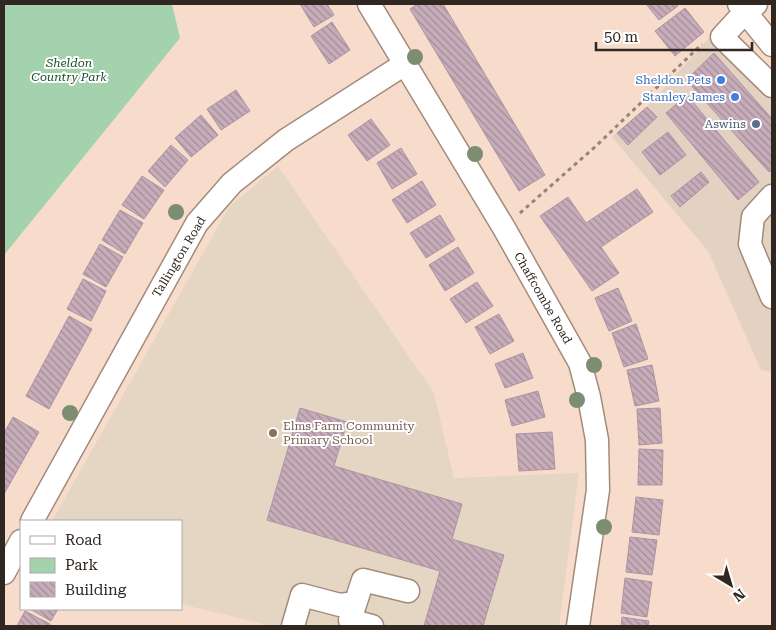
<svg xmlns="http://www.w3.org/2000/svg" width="776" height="630" viewBox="0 0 776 630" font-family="'Roboto Serif',serif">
  <defs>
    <pattern id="building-back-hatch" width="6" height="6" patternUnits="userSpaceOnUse" patternTransform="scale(1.25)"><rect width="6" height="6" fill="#c7acba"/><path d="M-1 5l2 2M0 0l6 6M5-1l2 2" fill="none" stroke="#a28c97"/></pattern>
  </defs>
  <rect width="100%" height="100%" fill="#f7dccc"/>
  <path fill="#e3d1c2" d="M716,30L772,98V372L761,370L708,251L612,137L647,107Z"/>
  <path fill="#e5d6c3" d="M278,166L434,393L454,478L579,473L559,626H273L266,625L181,604V521H52L229,207Z"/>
  <path fill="#a4d2ac" d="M4,4H172L180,38L4,255Z"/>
  <path fill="url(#building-back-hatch)" stroke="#ad93a1" d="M300,4H327L334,15L314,27Z
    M418,4H443L545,175L519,191L410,9Z
    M646,4H676L678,6L659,20Z
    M685,8L704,32L675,56L655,31Z
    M332,22L350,50L329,64L311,36Z
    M714,53L772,119V170L769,172L686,80Z
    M236,90L250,111L221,130L207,109Z
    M687,95L759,182L738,200L666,113Z
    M647,107L657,117L628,145L617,133Z
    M201,115L218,135L191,157L175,138Z
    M371,119L390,145L367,161L348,135Z
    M668,132L686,155L660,175L642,152Z
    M171,145L188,160L165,187L148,171Z
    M401,148L417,174L392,189L377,163Z
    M701,172L709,182L680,207L671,196Z
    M142,176L164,190L144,219L122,205Z
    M422,181L436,205L407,223L392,200Z
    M637,189L653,212L601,247L619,273L592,291L540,216L568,197L586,223Z
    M120,210L143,223L125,254L102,240Z
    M440,215L455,240L426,258L410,233Z
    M100,244L123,257L106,287L83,274Z
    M458,247L474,273L445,291L429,265Z
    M83,279L106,291L91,321L67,309Z
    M477,282L493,306L466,323L450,299Z
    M618,288L632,321L609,331L595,298Z
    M499,314L514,341L490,354L475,327Z
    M69,316L92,329L49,409L26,396Z
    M636,324L648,359L624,367L612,333Z
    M523,353L533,378L505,388L495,364Z
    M652,365L659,401L635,406L627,370Z
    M538,391L545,417L512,426L505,400Z
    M300,408L347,422L334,466L462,504L452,539L504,555L483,626H424L440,571L267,520Z
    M660,408L662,443L639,445L637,409Z
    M13,417L39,432L4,494V433Z
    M552,432L555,469L519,471L516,434Z
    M639,449L663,450L662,485H638Z
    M636,497L663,500L659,535L632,532Z
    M630,537L657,540L652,575L626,572Z
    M625,578L652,582L647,617L621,613Z
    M30,609H58L51,621Z
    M25,611L50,624L49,626H17Z
    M622,617L649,621L648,626H621Z"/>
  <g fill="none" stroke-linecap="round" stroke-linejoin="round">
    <g stroke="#a38b7c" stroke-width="25">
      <path id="minor" d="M369,4L504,228L580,363L589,397L597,440L598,490L578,626
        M739,4L772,45
        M756,4L745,12L722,37L772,86
        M772,196L753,217L750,244L772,297
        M32,521L197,223L232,183L286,140L397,69L406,65
        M4,573L21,541
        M293,626L302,595L340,605L355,603
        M372,626L350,620L363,580L408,591"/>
    </g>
    <path stroke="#978479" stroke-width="3" stroke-dasharray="4 4" stroke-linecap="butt" d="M520,213L596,146L702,44"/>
    <use href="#minor" stroke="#fff" stroke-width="22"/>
  </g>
  <g fill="#7d8d72">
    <circle cx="415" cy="57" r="8"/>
    <circle cx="475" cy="154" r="8"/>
    <circle cx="176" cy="212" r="8"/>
    <circle cx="594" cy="365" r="8"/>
    <circle cx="577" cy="400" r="8"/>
    <circle cx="70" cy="413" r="8"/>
    <circle cx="604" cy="527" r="8"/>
  </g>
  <g fill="#3f7fe0" stroke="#fff" stroke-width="2">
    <circle cx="721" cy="80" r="5"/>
    <circle cx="735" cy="97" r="5"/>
  </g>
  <circle fill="#5c6f8a" stroke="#fff" stroke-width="2" cx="756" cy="124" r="5"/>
  <circle fill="#8d6e63" stroke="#fff" stroke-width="2" cx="273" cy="433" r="5"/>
  <g text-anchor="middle" stroke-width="4" stroke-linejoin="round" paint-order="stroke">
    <g font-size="12" font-style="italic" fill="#1a4c28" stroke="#fff">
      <text x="69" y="67">Sheldon<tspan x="69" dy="14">Country Park</tspan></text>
    </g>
    <g font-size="12" fill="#366cbe" stroke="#fff" text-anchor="end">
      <text x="711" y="84">Sheldon Pets</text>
      <text x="725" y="101">Stanley James</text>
    </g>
    <g font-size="12" fill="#4e5e75" stroke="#fff" text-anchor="end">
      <text x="746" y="128">Aswins</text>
    </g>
    <g font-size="12" fill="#312721" stroke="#fff">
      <text transform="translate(179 257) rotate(-59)" y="4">Tallington Road</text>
      <text transform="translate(543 298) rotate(60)" y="4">Chaffcombe Road</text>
    </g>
    <g font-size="12" fill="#785e54" stroke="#fff" text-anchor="start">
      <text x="283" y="430">Elms Farm Community<tspan x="283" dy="14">Primary School</tspan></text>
    </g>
  </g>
  <rect width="776" height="630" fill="none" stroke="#312721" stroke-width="10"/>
  <rect x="20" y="520" width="162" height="90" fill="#ffffff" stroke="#ada9a6"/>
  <rect x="30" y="536" width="25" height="8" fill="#ffffff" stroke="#ada9a6"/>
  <text x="65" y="545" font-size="15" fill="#312721">Road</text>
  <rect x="30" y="558" width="25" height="15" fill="#a4d2ac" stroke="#ada9a6"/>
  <text x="65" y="570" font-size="15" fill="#312721">Park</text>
  <rect x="30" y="582" width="25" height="15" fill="url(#building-back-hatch)" stroke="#ada9a6"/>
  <text x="65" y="595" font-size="15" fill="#312721">Building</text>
  <g transform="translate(731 585) rotate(142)" stroke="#ffffff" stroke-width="4" paint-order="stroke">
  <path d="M0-4L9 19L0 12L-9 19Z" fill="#312721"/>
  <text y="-8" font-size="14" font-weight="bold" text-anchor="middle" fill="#312721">N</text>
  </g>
  <path d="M596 42v8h156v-8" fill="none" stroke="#312721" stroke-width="2.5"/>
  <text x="604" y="42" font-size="15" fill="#312721" stroke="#ffffff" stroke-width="4" paint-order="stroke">50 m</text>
</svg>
